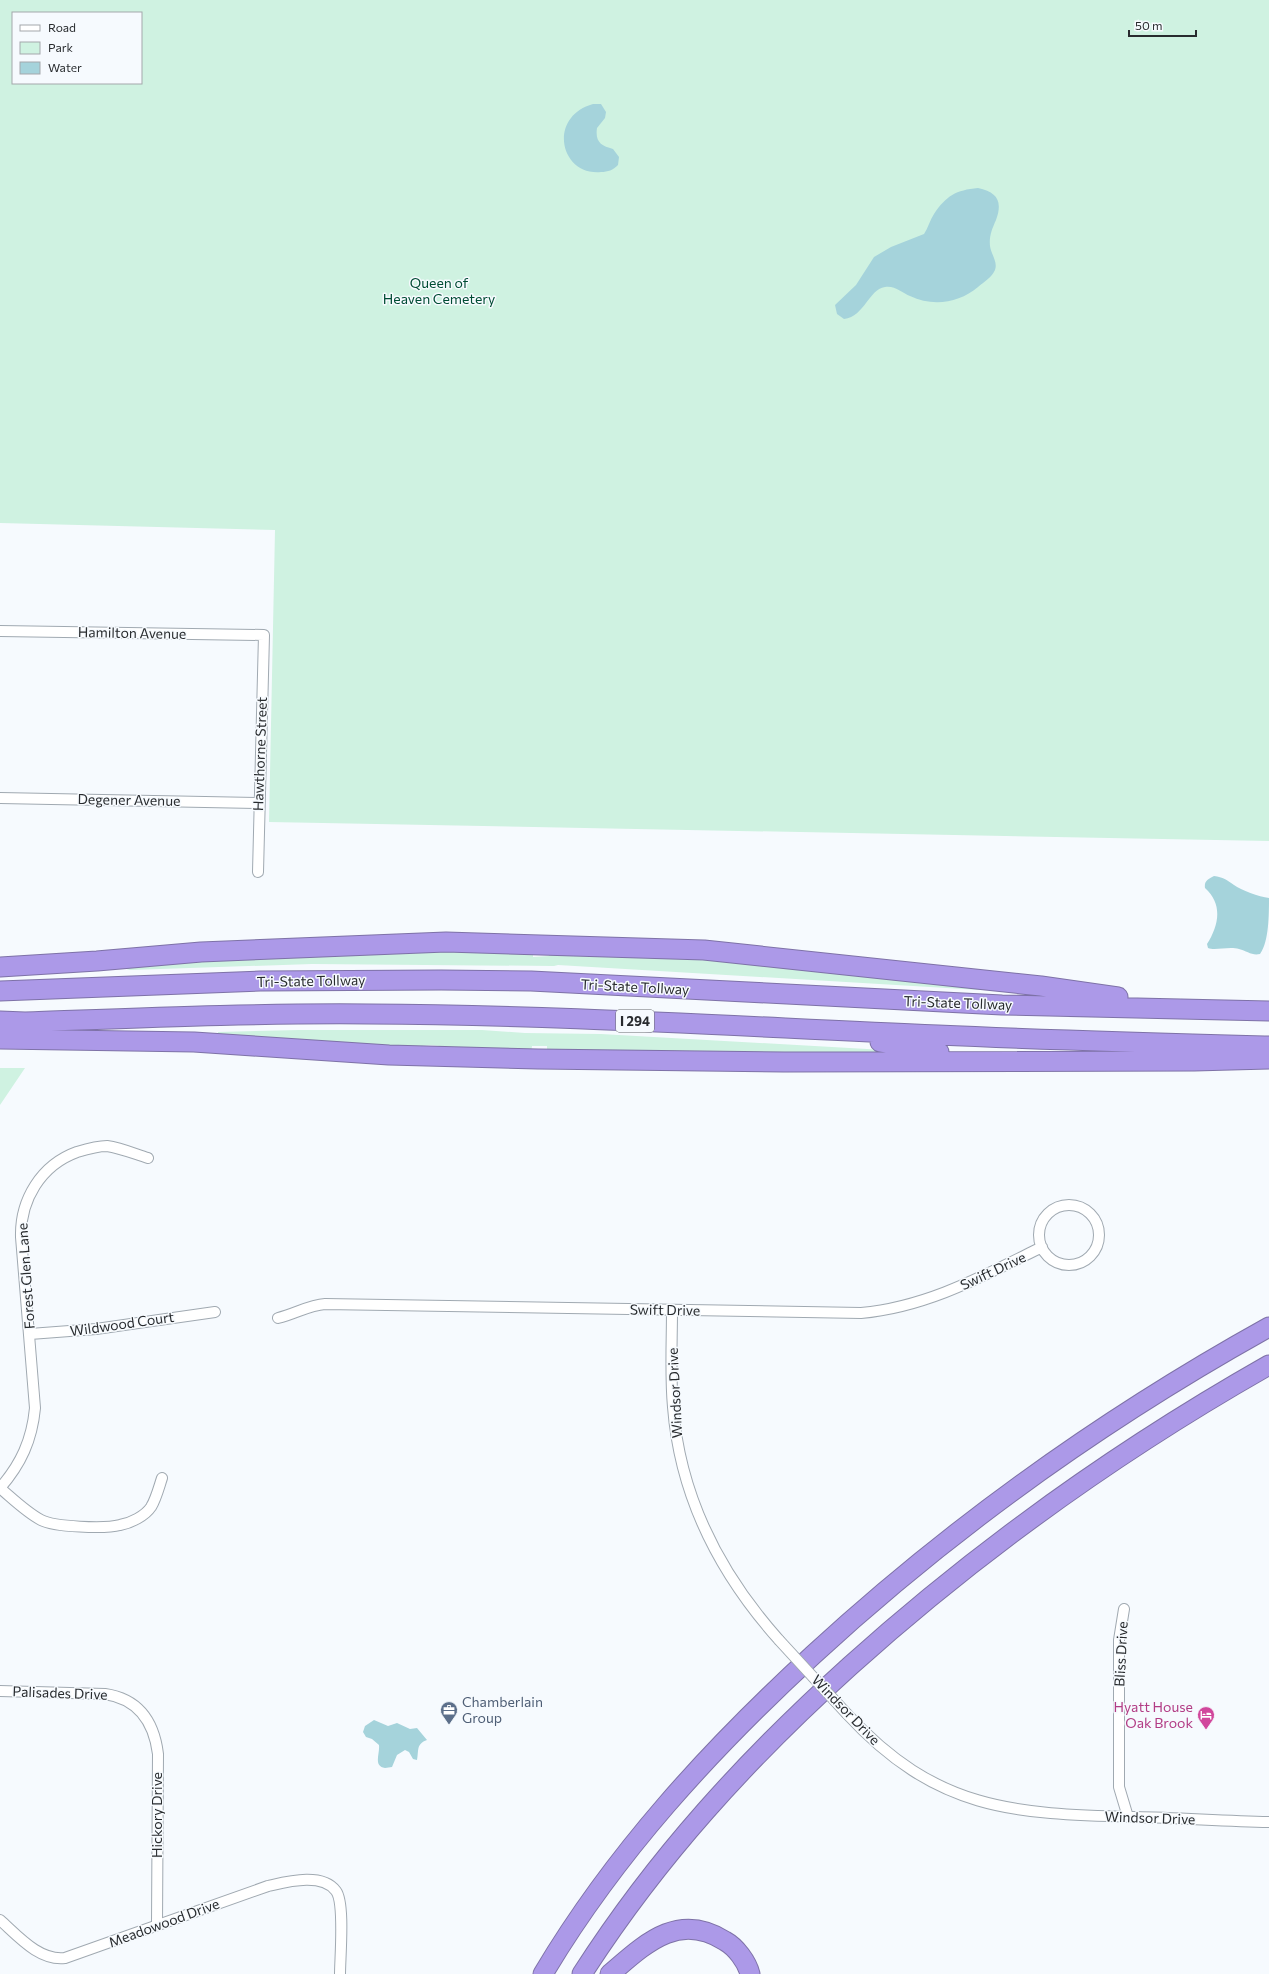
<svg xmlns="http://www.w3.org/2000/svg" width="1269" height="1974" viewBox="0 0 1269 1974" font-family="Commissioner,sans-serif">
  <rect width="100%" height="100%" fill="#f6fafe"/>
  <path fill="#cff2e1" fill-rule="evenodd" d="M0,0H1269V841L269,822L275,530L0,523ZM13,13H141V83H13Z
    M549,949L668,955L981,987L980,990L558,965L554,966L312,964L130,970L123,968L181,962L316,953L533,950V957L549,956Z
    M299,1030H482L525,1033L601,1034L902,1051V1053L547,1052V1046H532L531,1054L444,1048C436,1043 422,1046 413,1047L218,1035V1032Z
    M0,1068H25L0,1105Z"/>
  <path fill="#a5d3db" d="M593,104H601L606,112L605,118L597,128C595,142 601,146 613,149L619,157L618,165C613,170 608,172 601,172C560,176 547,117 593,104Z
    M978,188C997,192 1003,201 996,220C992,229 989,236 990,246C991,254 998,262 995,270C992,277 984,282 978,287C959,303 933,307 910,296C903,293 894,285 885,287C868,290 865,316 844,319L837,314L835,305L856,285L874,257L891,247L924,234C928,228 930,220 934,214C946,196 956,190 978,188Z
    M1214,876C1223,877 1227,880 1234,885C1241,890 1259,897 1269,898C1269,914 1269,942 1260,954C1252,956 1247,951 1239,949C1229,946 1215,951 1208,948L1207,944C1219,925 1223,904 1205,888C1204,881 1208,879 1214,876Z
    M374,1720L388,1726L397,1723L410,1729L417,1728L427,1740C416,1744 419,1750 417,1760L413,1759L409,1752L405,1750L397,1755L392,1767L385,1768C373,1766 380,1754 379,1745L372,1739L366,1737L363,1732L365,1726Z"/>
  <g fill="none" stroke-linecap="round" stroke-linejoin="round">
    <g stroke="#a0a9b1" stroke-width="12">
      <path id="minor" d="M0,631L264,635L258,872
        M0,798L259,803
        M1039 1235a30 30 0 1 1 60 0a30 30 0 1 1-60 0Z
        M672,1310C672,1342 670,1375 673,1407C680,1497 720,1574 779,1640
        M278,1318C295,1314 309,1305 325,1304L861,1313C927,1307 983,1276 1042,1247
        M30,1334L96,1329L215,1312
        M0,1488C21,1464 32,1440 35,1408L21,1237C20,1200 41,1165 77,1152C87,1149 98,1146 107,1146C121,1148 135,1154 148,1158
        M0,1488C13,1499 26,1512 41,1520C54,1527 105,1529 120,1525C131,1523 145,1516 151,1507C156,1499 159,1487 162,1478
        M1124,1609L1119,1640V1787L1128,1817
        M0,1691L105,1694C139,1699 154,1722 158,1754L157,1924
        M847,1714C936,1810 1011,1814 1136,1817C1180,1818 1224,1821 1269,1822
        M0,1920C18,1936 39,1961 65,1958L268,1886C286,1882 322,1872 336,1891C345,1903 340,1957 340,1974"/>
    </g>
    <g stroke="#7e72a7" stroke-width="21">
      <path id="motorway" d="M0,967L97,961L201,952L446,942L704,950L1041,986L1118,997
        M0,991L260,981L441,980L531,981L1002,1005L1269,1011
        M0,1021L25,1022C139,1018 254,1013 369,1014C559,1015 748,1027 938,1035C1048,1040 1159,1043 1269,1046
        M0,1039L194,1042L389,1055L538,1059L784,1062L1194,1061L1269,1059
        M880,1042L939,1052
        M543,1974C615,1853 710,1750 813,1655C951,1528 1105,1418 1269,1327
        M582,1974C657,1857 747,1759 850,1666C978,1551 1119,1450 1269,1365
        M610,1974C645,1944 678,1911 725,1941C736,1947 747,1962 750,1974"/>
    </g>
    <use href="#minor" stroke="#fff" stroke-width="10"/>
    <use href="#motorway" stroke="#ac99e8" stroke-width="19"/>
    <g stroke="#a0a9b1" stroke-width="12" stroke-linecap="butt">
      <path id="minor-bridge" d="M779,1640L847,1714"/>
    </g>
    <use href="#minor-bridge" stroke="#fff" stroke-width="10"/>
  </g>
  <defs>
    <g id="office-pin" transform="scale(0.9)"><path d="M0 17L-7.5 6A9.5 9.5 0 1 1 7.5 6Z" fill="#5c6f8a" stroke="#f6fafe"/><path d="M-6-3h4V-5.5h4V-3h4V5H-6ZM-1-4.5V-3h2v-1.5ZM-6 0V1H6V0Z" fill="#fff"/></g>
    <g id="hotel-pin" transform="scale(0.9)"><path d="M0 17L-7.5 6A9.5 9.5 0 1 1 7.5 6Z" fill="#d1479c" stroke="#f6fafe"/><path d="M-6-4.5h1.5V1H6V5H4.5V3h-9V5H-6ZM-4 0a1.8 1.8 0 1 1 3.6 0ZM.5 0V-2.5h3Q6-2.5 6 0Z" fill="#fff"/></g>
  </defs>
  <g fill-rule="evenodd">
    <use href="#office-pin" x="449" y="1710"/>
    <use href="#hotel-pin" x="1206" y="1715"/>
  </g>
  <g text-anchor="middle" stroke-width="3" stroke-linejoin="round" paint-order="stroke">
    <rect fill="#f6fafe" stroke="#66696c" stroke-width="1" x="616" y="1010" width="38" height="22" rx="3"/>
    <g font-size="13" font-weight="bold" fill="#282b2e">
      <text x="635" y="1026">I 294</text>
    </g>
    <g font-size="14" fill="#004c34" stroke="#f6fafe">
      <text x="439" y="288">Queen of<tspan x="439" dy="16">Heaven Cemetery</tspan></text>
    </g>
    <g font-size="14" fill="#282b2e" stroke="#f6fafe">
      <text transform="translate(132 633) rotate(1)" y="5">Hamilton Avenue</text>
      <text transform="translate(260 754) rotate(-88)" y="5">Hawthorne Street</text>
      <text transform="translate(129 800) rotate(1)" y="5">Degener Avenue</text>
      <text transform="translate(311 981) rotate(-1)" y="5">Tri-State Tollway</text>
      <text transform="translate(635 987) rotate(3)" y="5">Tri-State Tollway</text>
      <text transform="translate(958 1003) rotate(2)" y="5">Tri-State Tollway</text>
      <text transform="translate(993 1271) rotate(-25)" y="5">Swift Drive</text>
      <text transform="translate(26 1276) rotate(-94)" y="5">Forest Glen Lane</text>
      <text transform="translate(665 1310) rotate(1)" y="5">Swift Drive</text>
      <text transform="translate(122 1324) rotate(-8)" y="5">Wildwood Court</text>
      <text transform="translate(675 1393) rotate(-93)" y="5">Windsor Drive</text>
      <text transform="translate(1121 1654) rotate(-87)" y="5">Bliss Drive</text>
      <text transform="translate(60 1693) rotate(2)" y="5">Palisades Drive</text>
      <text transform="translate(846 1710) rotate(46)" y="5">Windsor Drive</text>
      <text transform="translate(157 1815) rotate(-90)" y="5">Hickory Drive</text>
      <text transform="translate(1150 1818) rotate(2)" y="5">Windsor Drive</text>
      <text transform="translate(164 1923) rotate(-20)" y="5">Meadowood Drive</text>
    </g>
    <g font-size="14" fill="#4e5e75" stroke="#f6fafe" text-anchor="start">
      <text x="462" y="1707">Chamberlain<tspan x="462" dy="16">Group</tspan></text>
    </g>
    <g font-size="14" fill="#b23c85" stroke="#f6fafe" text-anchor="end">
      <text x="1193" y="1712">Hyatt House<tspan x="1193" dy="16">Oak Brook</tspan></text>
    </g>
  </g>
  <rect x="12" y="12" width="130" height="72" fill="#f6fafe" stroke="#a4a7ab"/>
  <rect x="20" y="25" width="20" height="6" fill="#ffffff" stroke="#a4a7ab"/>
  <text x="48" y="32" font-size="12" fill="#282b2e">Road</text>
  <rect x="20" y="42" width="20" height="12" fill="#cff2e1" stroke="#a4a7ab"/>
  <text x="48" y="52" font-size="12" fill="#282b2e">Park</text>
  <rect x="20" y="62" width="20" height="12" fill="#a5d3db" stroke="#a4a7ab"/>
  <text x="48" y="72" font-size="12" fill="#282b2e">Water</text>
  <path d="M1129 30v6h67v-6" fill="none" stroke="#282b2e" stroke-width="2"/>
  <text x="1135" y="30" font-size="12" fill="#282b2e" stroke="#f6fafe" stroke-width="3" paint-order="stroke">50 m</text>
</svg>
